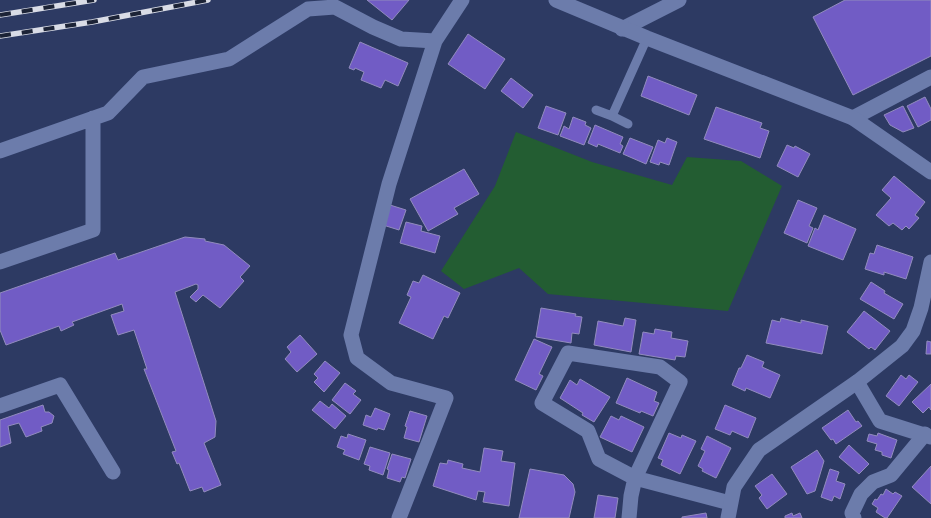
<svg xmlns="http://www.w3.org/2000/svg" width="931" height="518" viewBox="0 0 931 518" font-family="'Nunito Sans',sans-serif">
  <rect width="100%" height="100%" fill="#2d3a63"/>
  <path fill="#235d32" d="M516,132L592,162L672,185L687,157L741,161L782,186L728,311L548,294L519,268L464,289L441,271L495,186Z"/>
  <path fill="#715cc5" stroke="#928cbe" d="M367,0H409L392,20Z
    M845,0H931V56L853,95L813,17Z
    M468,34L505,59L485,89L448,64Z
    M360,42L408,63L398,86L385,80L381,88L361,80L364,72L355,68L354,70L349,68Z
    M648,76L697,95L689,115L641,96Z
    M511,78L533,95L523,108L501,91Z
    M925,97L931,109V120L918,127L907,106Z
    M546,106L566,113L558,135L538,128Z
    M903,106L914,128L903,132L890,125L884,115Z
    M716,107L762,123L760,128L769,131L760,158L704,139Z
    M573,117L586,122L585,125L591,128L584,145L560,136L564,126L569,129Z
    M595,125L623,137L620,144L623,146L620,153L598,144L597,147L588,143Z
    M630,138L653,147L646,164L623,154Z
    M667,138L677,142L669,165L660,162L659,165L650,162L658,140L665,143Z
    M787,145L794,148L795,146L810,154L798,177L777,166Z
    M464,169L479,194L454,208L458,214L428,231L410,199Z
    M894,176L925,202L915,215L919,218L909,229L906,226L902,230L893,223L889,226L876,215L891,198L882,190Z
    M798,200L817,208L809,226L813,228L807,243L784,233Z
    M390,205L406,210L399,230L383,225Z
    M824,215L856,229L843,260L808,246L815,228L818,230Z
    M406,222L422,226L421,231L440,236L435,253L400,243Z
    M185,237L205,239V241L224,245L250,266L240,277L244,281L220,308L203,295L196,302L190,297L198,289V285L196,284L175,292L216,421L215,437L204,443L221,485L204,492L202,487L190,491L179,463L177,464L172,452L176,451L144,369H147L134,330L118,335L111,315L124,311L122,304L72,322L74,325L61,331L59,326L6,345L0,330V293L115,253L118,260Z
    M877,245L913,257L906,279L884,272V275L865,269L870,253L874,254Z
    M423,275L460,293L448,318L444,316L433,339L399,323L411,297L407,295L413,281L419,283Z
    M871,282L885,291L884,293L903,304L894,319L860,299Z
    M541,308L576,314L575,316L582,317L579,334L572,333L571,343L536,337Z
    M864,311L890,331L875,350L871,347L869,349L847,332Z
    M625,318L636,320L631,352L594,345L598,321L623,326Z
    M781,318L801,323V320L828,326L822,354L766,343L772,320L780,322Z
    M655,329L672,332L671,338L688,341L685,357L676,356L675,360L639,354L643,332L654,334Z
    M300,335L317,354L297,372L285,359L291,352L287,347Z
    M534,339L552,347L539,374L543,376L536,390L515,380Z
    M927,341L931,342V354H926Z
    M747,355L764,362L762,367L780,375L770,398L746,388L745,391L732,385L739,368H741Z
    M325,361L340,373L324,392L314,382L318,378L314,374Z
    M901,375L906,379L909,375L918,382L899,406L886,396Z
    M627,378L657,392L654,401L659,403L653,416L641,411L640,413L616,403Z
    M580,379L610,397L594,422L582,415L583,413L560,398L570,380L577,385Z
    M345,383L356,391L353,394L361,400L350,414L332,400Z
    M931,384V410L929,407L923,413L912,402Z
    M320,401L329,408L332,404L346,416L335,429L312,410Z
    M43,405L45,412H49L54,416L52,423L41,427L42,431L26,437L19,423L8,426L11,443L0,447V420Z
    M725,405L756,418L748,438L732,431L730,435L715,429Z
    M375,408L390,414L384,430L378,428L377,430L363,425L366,415L371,417Z
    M848,410L856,422L858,421L862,426L836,444L833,439L831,440L822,428Z
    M410,411L427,416L419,442L404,438L407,427L405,426Z
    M611,416L619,420L621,416L644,427L632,452L600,437Z
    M669,433L681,438L682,435L696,441L680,474L661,465L663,460L658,458Z
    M878,433L897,440L891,458L882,455V452L875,450L877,444L867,441L869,434L877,436Z
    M348,434L366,440L359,460L343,454L345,450L337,447L341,436L347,438Z
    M707,436L731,448L716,478L702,471L703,469L698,466L705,451L701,449Z
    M849,445L869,464L859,474L839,457Z
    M370,447L390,453L383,475L369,470L370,466L364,464Z
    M484,448L503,451L501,461L515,463L509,506L483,502L485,492L478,491L476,500L433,486L440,463L447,464L448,460L463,464L462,468L480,472Z
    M817,450L824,461L815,491L807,494L791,467Z
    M392,454L411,459L405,478L402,477L400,482L387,478L389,470L387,469Z
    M931,466V504L912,487Z
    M530,469L564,475L573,484L575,492L569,518H519Z
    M830,469L839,472L836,481L845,484L840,499L834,496L832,501L821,497Z
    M772,474L787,494L767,509L759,498L762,495L755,486Z
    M886,489L893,494L895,492L902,496L887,518H885L876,512L878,508L872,504L875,499L877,500L881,494L883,495Z
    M598,495L618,498L615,518H594Z
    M706,513L707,518H682V517Z
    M792,513L793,516L800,513L802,518H785V516Z"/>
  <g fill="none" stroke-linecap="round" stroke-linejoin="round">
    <path stroke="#6c7cab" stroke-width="9" d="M596,110L612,116
      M628,124L612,116L647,38"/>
    <path stroke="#6c7cab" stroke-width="15" d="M622,29L679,0
      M853,118L931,77
      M0,151L108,113L143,77L229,59L308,9L335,7L373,27L401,39L435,41L462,0
      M0,262L93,230V118
      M857,382L880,421L931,437
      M0,406L60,385L113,472
      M399,518L446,398L391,383L357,358L351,335L389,184L435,41
      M629,518L631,496L635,478L680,382L660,367L568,353L542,403L588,431L599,459L635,478L730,503
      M854,518L852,513L861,494L873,482L891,475L925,434"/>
    <path stroke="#6c7cab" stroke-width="15" d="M556,0L647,38L853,118L931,172
      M728,518L734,487L759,450L857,382L902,346L913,331L921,308L931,262"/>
    <g stroke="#d9dce6" stroke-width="5.5">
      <path id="rail" d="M0,15L94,0
        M0,36L92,22L208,0"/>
    </g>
    <use href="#rail" stroke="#1c2336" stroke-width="4" stroke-dasharray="11" stroke-linecap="butt"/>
  </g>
</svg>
